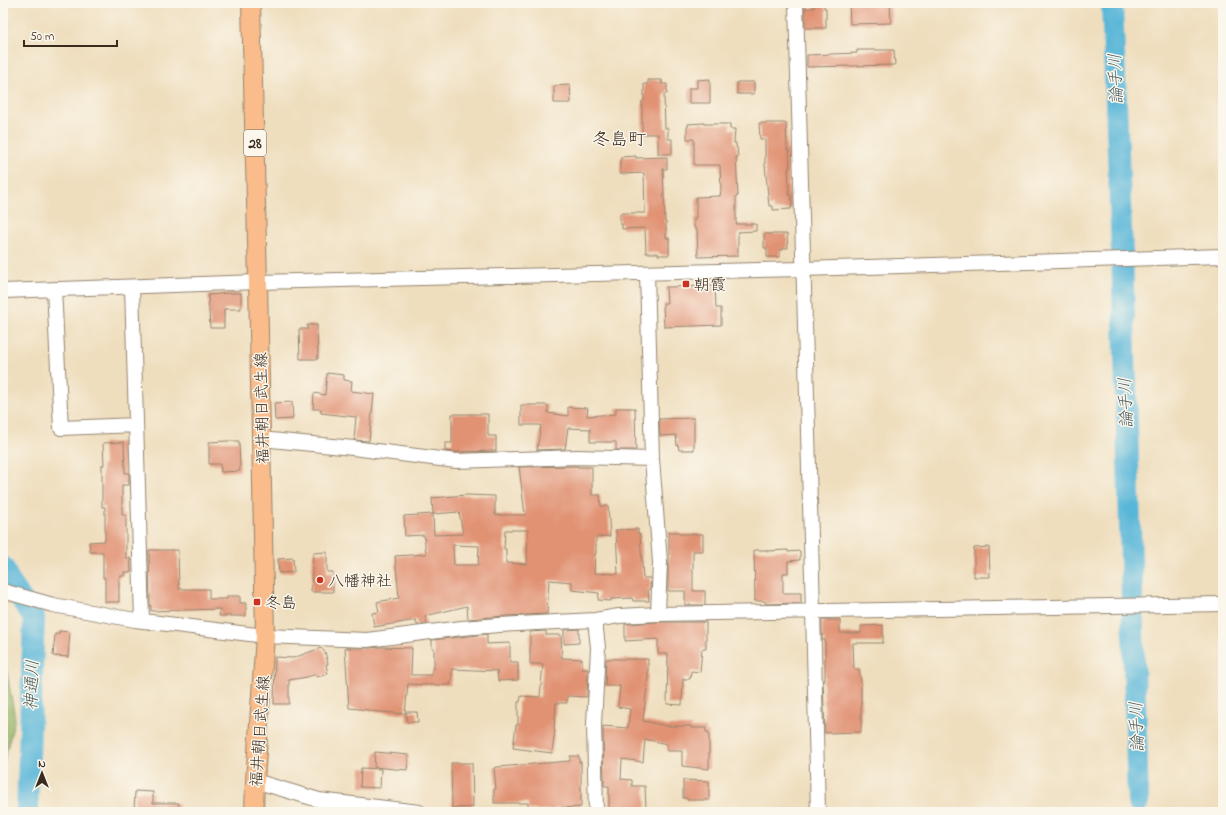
<svg xmlns="http://www.w3.org/2000/svg" width="1226" height="815" viewBox="0 0 1226 815" font-family="'Indie Flower','Klee One',sans-serif">
  <rect width="100%" height="100%" fill="#fbf7ec"/>
  <filter id="ink" filterUnits="userSpaceOnUse"><feTurbulence type="fractalNoise" baseFrequency=".025" numOctaves="2"/><feDisplacementMap in="SourceGraphic" scale="8" xChannelSelector="R" yChannelSelector="G"/><feConvolveMatrix kernelMatrix="1 2 1 2 8 2 1 2 1" color-interpolation-filters="sRGB"/></filter>
  <filter id="wash" filterUnits="userSpaceOnUse"><feTurbulence type="fractalNoise" baseFrequency=".012" numOctaves="4" result="noise"/><feDisplacementMap in="SourceGraphic" scale="16" xChannelSelector="R" yChannelSelector="G"/><feGaussianBlur stdDeviation="0.9" result="paint"/><feColorMatrix in="noise" values="0 0 0 0 0 0 0 0 0 0 0 0 0 0 0 0 0 1.4 0 .05"/><feComposite in="paint" operator="in"/></filter>
  <g filter="url(#wash)">
    <rect width="100%" height="100%" fill="#efdebe"/>
    <path fill="#99b668" stroke="#6a7043" d="M3,651L15,718L3,766Z"/>
    <g fill="none" stroke-linecap="round" stroke-linejoin="round">
      <path stroke="#59b6d8" stroke-width="22" d="M1112,3L1122,252L1138,802
        M3,567L9,581L34,618L27,812"/>
    </g>
    <g id="blocks">
      <path fill="#e19273" fill-rule="evenodd" d="M814,3H824V8H826V28H805V8H814Z
        M849,3H890L891,23L850,24Z
        M857,50H894L895,65L807,67V55L857,53Z
        M710,79V103H689V88H697V80Z
        M648,80H662V84H667V94H664L665,128H668V139H672V154H658V134H642V101H644V84H648Z
        M737,82H754V94H737Z
        M570,85L571,103H554V86Z
        M704,123V124H730V129H735L734,143H736V147H737L738,157H736L738,196H736V224H756V231L738,232V256L698,257L697,230H695V227H694V218H696V197L720,196L721,190L720,165H694V139H687V127H688V124Z
        M759,123H786L787,150H789L790,168H788L789,195H791L792,207H791V209L773,210V206H769L765,165V139H760Z
        M636,156V158L667,157V169H663L665,222H666V238H669V255H658V253H646L645,228L622,229V224H620V213H645L644,173L620,174V160H621V157Z
        M764,234H787L788,248H783V250H780V257H767V248H764Z
        M715,286L716,308H721V325L664,327L663,303H667L666,287Z
        M228,293H241V309H224V328H210L208,295Z
        M307,325H317L318,359H300L299,329H308Z
        M327,373L344,375V380L352,381L351,391L374,394L369,441L354,440L356,417L321,413V409H313L314,393L325,395Z
        M292,402L293,419L275,420L274,403Z
        M521,405H548V413L568,416V407L588,408L587,416L616,414V408H635L636,450H616V442H590V429L568,428L565,449L537,450L541,425H521Z
        M452,414H488V436H496V451L456,452L445,451V443H452Z
        M694,418V450H679L678,445L677,446L676,435L660,436L659,419Z
        M226,441H239L240,471L221,472L220,464H209V442Z
        M124,442L125,473H129V485H122V515H126V558H130L131,572H124V576H120V578H119V602H105V578H103V552H90L89,542L105,541V507H102V465H104L103,443Z
        M576,466H578V467H592V495H600L601,506H608L610,536L596,537V554H595L594,573L618,574L616,530L638,529V534H640L643,578H651L650,589H648L649,601H633L632,598L611,599V601L598,600L599,593L572,590V582L549,580L547,614L505,616L468,619L467,606L425,616L427,624L417,625L416,620L374,627L372,613L379,612L377,602L399,598L395,556L426,554L424,535L405,536L404,516L433,514L434,535L463,534L459,512L433,514L432,498L466,495L495,496V515H525L519,467ZM505,530H528L527,564L506,563V549H504ZM453,545L479,546L478,565H454Z
        M669,532H679V534H703V551H693V591H705V605H685V591H668V565H669Z
        M989,547L990,577H974V548Z
        M149,550H178L179,589H209V599H227L228,596H240V603H246V616H219L220,609L151,611V606L150,605Z
        M754,550H767V551L788,550V552L800,551V560L788,561V573H783V593H801V603L766,604L765,601H755Z
        M327,552V572H333V592H311L313,553Z
        M293,558L294,572L279,573L278,559Z
        M822,620H840V633H861V626L883,625V643H853L854,669H859L861,681V732L825,733L823,680H825V640H822Z
        M658,622H706V649H702L700,672L691,671L690,679H683L682,705L667,704L668,654H658V639L625,641V624Z
        M579,629V643L564,644V630Z
        M59,631L70,632L68,657L53,656L55,634H59Z
        M546,631V635H561L562,658L582,659V669H588L587,697L567,696V703H556L554,730H555L552,753L513,748L516,725H518V702H520L521,696L540,697L543,664H530V632Z
        M487,634V644L510,643V662H518V680L498,681L497,671L452,669V681L450,682L451,685H427L408,684L405,714L369,711V710L349,708L345,648H367L381,647L412,648L411,675H432V670L434,669V649L432,648V640Z
        M321,648L325,652L328,664L326,665L328,674L317,677L316,674L307,677L289,680V704H274L275,657L293,658Z
        M606,659H648V677L643,721L667,726H691V728H706V732H709V769L682,766V751H667V744L645,739L643,762L622,759L621,779L632,780V786H645L646,809H609V786H604L603,726L628,728L630,709L618,707L620,686H605Z
        M406,712H417L418,722H407Z
        M375,752L409,755L407,770L374,767Z
        M570,756H579V762H581V807L554,808V810H528V803H494V789H496L494,768L498,767L570,761Z
        M451,763H472L473,807L452,808Z
        M361,768L381,769L380,788L360,787Z
        M683,780L709,781V800H687V798H683Z
        M135,791L153,792V803H179L178,812H134Z"/>
    </g>
  </g>
  <g filter="url(#ink)">
    <use href="#blocks" fill-opacity="0" stroke="#95846e" stroke-width="1"/>
    <g fill="none" stroke-linecap="round" stroke-linejoin="round">
      <g stroke="#95846e" stroke-width="16">
        <path id="minor" d="M796,3L813,611L818,812
          M647,273L652,459L660,562L658,614
          M132,287L142,620
          M54,289L61,428L136,425
          M3,291L258,282L802,269L1223,256
          M261,439L353,448L456,461L577,457L652,459
          M3,591L53,605L135,620L265,636L367,640L462,628L499,625L595,620L619,616L658,614L1223,604
          M595,620L598,648L594,724L596,812
          M255,781L319,800L419,812"/>
      </g>
      <g stroke="#95846e" stroke-width="20">
        <path id="major" d="M251,3L258,282L265,636L255,781L254,812"/>
      </g>
      <use href="#minor" stroke="#fff" stroke-width="14"/>
      <use href="#major" stroke="#f9bc8a" stroke-width="18"/>
    </g>
  </g>
  <g fill="#c8321e" stroke="#fbf7ec" stroke-width="1.5">
    <rect x="682" y="280" width="8" height="8" rx="2"/>
    <circle cx="320" cy="580" r="4"/>
    <rect x="253" y="598" width="8" height="8" rx="2"/>
  </g>
  <g text-anchor="middle" stroke-width="3" stroke-linejoin="round" paint-order="stroke">
    <rect fill="#fbf7ec" stroke="#75685c" stroke-width="1" x="244" y="130" width="22" height="26" rx="3"/>
    <g font-size="15" font-weight="bold" fill="#3b2a1e">
      <text x="255" y="148">28</text>
    </g>
    <g font-size="16" fill="#3b2a1e" stroke="#fbf7ec" text-anchor="start">
      <text x="694" y="290">朝霞</text>
      <text x="328" y="586">八幡神社</text>
      <text x="265" y="608">冬島</text>
    </g>
    <g font-size="16" fill="#3b2a1e" stroke="#fbf7ec">
      <text transform="translate(261 408) rotate(-91)" y="6">福井朝日武生線</text>
      <text transform="translate(259 731) rotate(-86)" y="6">福井朝日武生線</text>
    </g>
    <g font-size="17" font-style="italic" fill="#465b5f" stroke="#fbf7ec">
      <text transform="translate(1115 79) rotate(-92)" y="6">論手川</text>
      <text transform="translate(1125 403) rotate(-92)" y="6">論手川</text>
      <text transform="translate(31 685) rotate(-88)" y="6">神通川</text>
      <text transform="translate(1136 727) rotate(-92)" y="6">論手川</text>
    </g>
    <g font-size="18" fill="#3b2a1e" stroke="#fbf7ec">
      <text x="619" y="145">冬島町</text>
    </g>
  </g>
  <rect width="1226" height="815" fill="none" stroke="#fbf7ec" stroke-width="16"/>
  <g transform="translate(42 773)" stroke="#fbf7ec" stroke-width="3" paint-order="stroke">
  <path d="M0-3L7 15L0 10L-7 15Z" fill="#3b2a1e"/>
  <text y="-6" font-size="11" font-weight="bold" text-anchor="middle" fill="#3b2a1e">N</text>
  </g>
  <path d="M24 40v6h93v-6" fill="none" stroke="#3b2a1e" stroke-width="2"/>
  <text x="30" y="40" font-size="12" fill="#3b2a1e" stroke="#fbf7ec" stroke-width="3" paint-order="stroke">50 m</text>
</svg>
